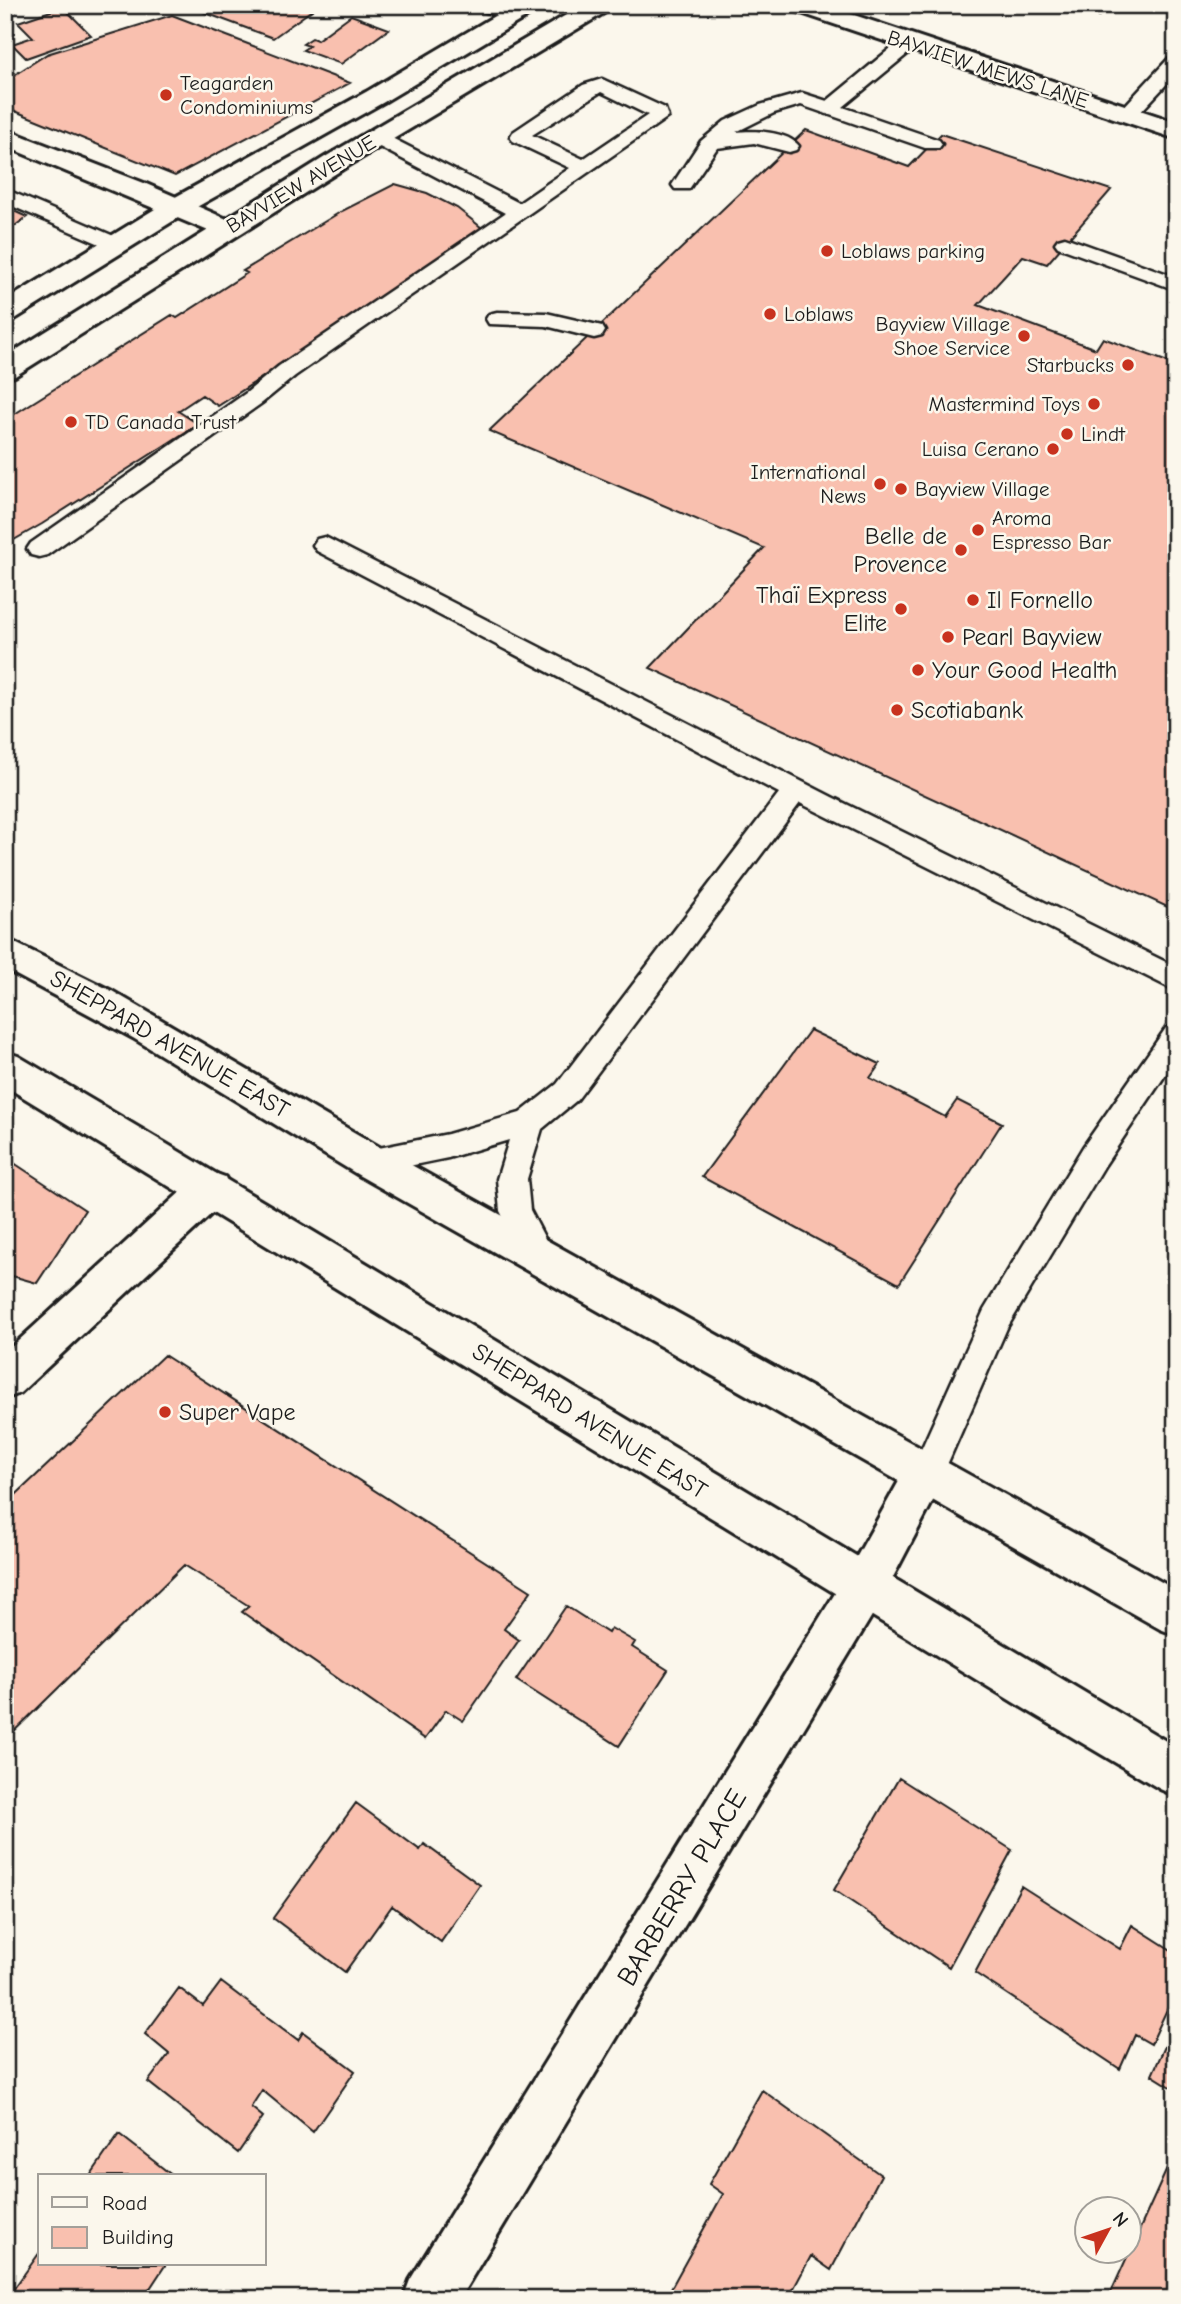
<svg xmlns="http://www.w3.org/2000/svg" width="1181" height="2304" viewBox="0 0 1181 2304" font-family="'Comic Neue',sans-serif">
  <rect width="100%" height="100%" fill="#fbf7ec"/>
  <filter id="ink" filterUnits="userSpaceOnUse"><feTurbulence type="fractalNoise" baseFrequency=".0143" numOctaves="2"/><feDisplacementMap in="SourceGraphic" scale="14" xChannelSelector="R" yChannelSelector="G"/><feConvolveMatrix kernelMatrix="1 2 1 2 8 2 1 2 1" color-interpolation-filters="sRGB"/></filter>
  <g filter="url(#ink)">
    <path fill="#f9c0af" stroke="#1c1c1c" stroke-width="2" d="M5,5H25L5,18Z
      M184,5H319L273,38Z
      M1064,5H1110L1099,16Z
      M63,7L91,35L26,58L12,44L33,37L18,22Z
      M172,15L350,83L175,176L5,107V81L47,54Z
      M351,15L389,29L341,64L303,50L309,46L303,44L312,38L317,40Z
      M806,130L909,167L941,134L1111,190L1047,264L1023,256L978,305L1096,349L1103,338L1176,365V911L650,668L764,548L489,431Z
      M395,184L427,193L457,208L482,228L434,266L218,406L202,395L178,411L198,424L42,524L5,545V420L172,315L177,318L247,273L243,271L342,211Z
      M5,207L27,217L5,233Z
      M810,1030L880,1064L870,1078L945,1117L957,1100L1002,1123L899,1284L702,1177Z
      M5,1157L85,1210L37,1283L5,1274Z
      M164,1355L531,1591L504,1629L519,1640L463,1721L446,1710L425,1739L242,1612L249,1606L184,1565L5,1740V1505Z
      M566,1606L608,1633L611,1628L635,1642L632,1647L668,1670L619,1746L516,1680Z
      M899,1778L1012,1850L949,1967L834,1890Z
      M356,1803L420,1850L424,1844L480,1885L441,1942L392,1906L345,1972L273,1918Z
      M1021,1886L1120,1949L1132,1925L1176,1953V1990L1151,2044L1135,2035L1120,2069L975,1973Z
      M221,1982L298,2040L303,2032L355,2071L313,2132L262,2090L251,2107L263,2117L238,2153L148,2082L169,2054L145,2034L179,1988L203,2006Z
      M1176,2022V2090L1152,2075Z
      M762,2090L881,2175L831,2270L811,2256L788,2299H665L723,2194L709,2184Z
      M119,2134L173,2176H90Z
      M1176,2149V2299H1108Z
      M40,2252V2264H166L143,2299H130L121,2291L116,2299H16L10,2294Z"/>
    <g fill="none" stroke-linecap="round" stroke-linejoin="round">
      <g stroke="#1c1c1c" stroke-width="5">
        <path id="service" d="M909,37L918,43L916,47L843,107L939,140L942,144L939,148H925L801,105L774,113L736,132C754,130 787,131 799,146L796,150L789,152L754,143L717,148L689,189H675L672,185L701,141L725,121L760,105L802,93L827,101L902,39Z
          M1176,56V74L1134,119H1120L1117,115L1120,111L1169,58Z
          M602,79L665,108L668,117L295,376L262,403L47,555L39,557L31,555L27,549L31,543L246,393L279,366L505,213L370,142L367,138L370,134H384L519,203L570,168L513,141L510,137L513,132L583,85ZM601,92L648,115L583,159L532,135Z
          M5,189L123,240L126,244L123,248H109L5,203Z
          M1065,237L1176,277V290L1058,247L1055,243L1058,239Z
          M497,312L546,313L602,326L605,331L602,336L594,338L546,326L489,324L486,319L489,314Z
          M325,537L832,797L1176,967V991L800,803L577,1100L542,1129L527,1179L530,1210L554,1256L550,1265L539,1269L528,1265L500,1211L497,1179L509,1140L448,1158L370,1174L359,1170L355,1161L359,1152L448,1134L520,1113L557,1084L779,793L317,551L313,545L317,539Z
          M1176,1025V1059L1105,1165L1007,1328L939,1483L927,1487L915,1483L911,1472L984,1310L1083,1147L1166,1028Z"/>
      </g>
      <g stroke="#1c1c1c" stroke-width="6">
        <path id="minor" d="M477,5C492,5 517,0 527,14L524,19L515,21L481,10Z
          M788,5H824L1176,122V139L792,10Z
          M5,129L144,183L236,223L240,229L236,235L227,237L218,235L5,146Z
          M211,1172L225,1177L230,1189L225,1201L20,1393L5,1399V1353L197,1177Z
          M927,1452L942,1458L948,1472L879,1604L459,2299H403L410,2280L847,1574L912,1458Z"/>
      </g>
      <g stroke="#1c1c1c" stroke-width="6">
        <path id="secondary" d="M513,5H542L538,10L384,102L186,213L15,319L5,321V301L168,201L366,92Z
          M583,5H613L609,10L343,169L15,376L5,379V357L325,157Z
          M5,938L112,991L388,1152L1176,1590V1635L1160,1629L360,1176L133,1038L5,969Z
          M5,1052L18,1056L165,1143L1176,1747V1796L1160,1789L1013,1702L5,1086Z"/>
      </g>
      <use href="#service" fill="#fbf7ec" fill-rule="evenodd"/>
      <use href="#minor" fill="#fbf7ec" fill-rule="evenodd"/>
      <use href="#secondary" fill="#fbf7ec" fill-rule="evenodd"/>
    </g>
  </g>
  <g fill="#c8321e" stroke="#fbf7ec" stroke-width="2.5">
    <circle cx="166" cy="95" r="7"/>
    <circle cx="827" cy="251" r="7"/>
    <circle cx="770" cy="314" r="7"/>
    <circle cx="1024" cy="336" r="7"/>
    <circle cx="1128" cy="365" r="7"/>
    <circle cx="1094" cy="404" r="7"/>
    <circle cx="71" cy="422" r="7"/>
    <circle cx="1067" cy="434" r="7"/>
    <circle cx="1053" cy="449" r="7"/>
    <circle cx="880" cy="484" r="7"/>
    <circle cx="901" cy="489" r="7"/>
    <circle cx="978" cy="530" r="7"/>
    <circle cx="961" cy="550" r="7"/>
    <circle cx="973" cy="600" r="7"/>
    <circle cx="901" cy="609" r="7"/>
    <circle cx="948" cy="637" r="7"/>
    <circle cx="918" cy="670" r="7"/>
    <circle cx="897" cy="710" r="7"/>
    <circle cx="165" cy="1412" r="7"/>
  </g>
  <g text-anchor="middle" stroke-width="5" stroke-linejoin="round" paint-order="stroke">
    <g font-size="21" fill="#1c1c1c" stroke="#fbf7ec">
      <text transform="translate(988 69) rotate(18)" y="7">BAYVIEW MEWS LANE</text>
      <text transform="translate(301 184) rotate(-31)" y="7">BAYVIEW AVENUE</text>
    </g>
    <g font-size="21" fill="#1c1c1c" stroke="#fbf7ec" text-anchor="start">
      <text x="180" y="90">Teagarden<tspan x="180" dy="24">Condominiums</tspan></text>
      <text x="841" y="258">Loblaws parking</text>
      <text x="784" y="321">Loblaws</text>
      <text x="1010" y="331" text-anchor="end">Bayview Village<tspan x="1010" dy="24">Shoe Service</tspan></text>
      <text x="1114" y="372" text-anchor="end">Starbucks</text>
      <text x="1080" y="411" text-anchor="end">Mastermind Toys</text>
      <text x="85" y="429">TD Canada Trust</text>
      <text x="1081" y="441">Lindt</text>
      <text x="1039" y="456" text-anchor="end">Luisa Cerano</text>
      <text x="866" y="479" text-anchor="end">International<tspan x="866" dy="24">News</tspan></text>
      <text x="915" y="496">Bayview Village</text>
      <text x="992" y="525">Aroma<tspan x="992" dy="24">Espresso Bar</tspan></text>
    </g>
    <g font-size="24" fill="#1c1c1c" stroke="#fbf7ec" text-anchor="start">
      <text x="947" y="544" text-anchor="end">Belle de<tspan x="947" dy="28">Provence</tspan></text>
      <text x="887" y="603" text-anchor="end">Thaï Express<tspan x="887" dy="28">Elite</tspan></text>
      <text x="987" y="608">Il Fornello</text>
      <text x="962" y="645">Pearl Bayview</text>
      <text x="932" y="678">Your Good Health</text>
      <text x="911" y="718">Scotiabank</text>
      <text x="179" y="1420">Super Vape</text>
    </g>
    <g font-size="24" fill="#1c1c1c" stroke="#fbf7ec">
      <text transform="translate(170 1044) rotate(30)" y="8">SHEPPARD AVENUE EAST</text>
      <text transform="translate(590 1421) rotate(32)" y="8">SHEPPARD AVENUE EAST</text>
    </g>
    <g font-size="28" fill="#1c1c1c" stroke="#fbf7ec">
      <text transform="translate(681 1887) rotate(-59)" y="10">BARBERRY PLACE</text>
    </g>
  </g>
  <rect width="1181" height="2304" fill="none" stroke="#fbf7ec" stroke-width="28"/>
  <rect x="14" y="14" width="1153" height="2276" fill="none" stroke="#1c1c1c" stroke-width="2.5" filter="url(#ink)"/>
  <rect x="38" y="2174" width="228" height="91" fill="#fbf7ec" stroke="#a29f99" stroke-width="2"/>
  <rect x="52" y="2197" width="35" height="10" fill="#fbf7ec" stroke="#a29f99" stroke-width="2"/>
  <text x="102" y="2210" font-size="21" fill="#1c1c1c">Road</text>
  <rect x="52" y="2227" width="35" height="21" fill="#f9c0af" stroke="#a29f99" stroke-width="2"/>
  <text x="102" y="2244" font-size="21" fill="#1c1c1c">Building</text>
  <g transform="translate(1108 2230) rotate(50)"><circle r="33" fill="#fbf7ec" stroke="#a29f99" stroke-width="2"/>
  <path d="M0-5L12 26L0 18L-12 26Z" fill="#c8321e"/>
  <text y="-10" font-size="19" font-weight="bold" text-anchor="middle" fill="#1c1c1c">N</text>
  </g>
</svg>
